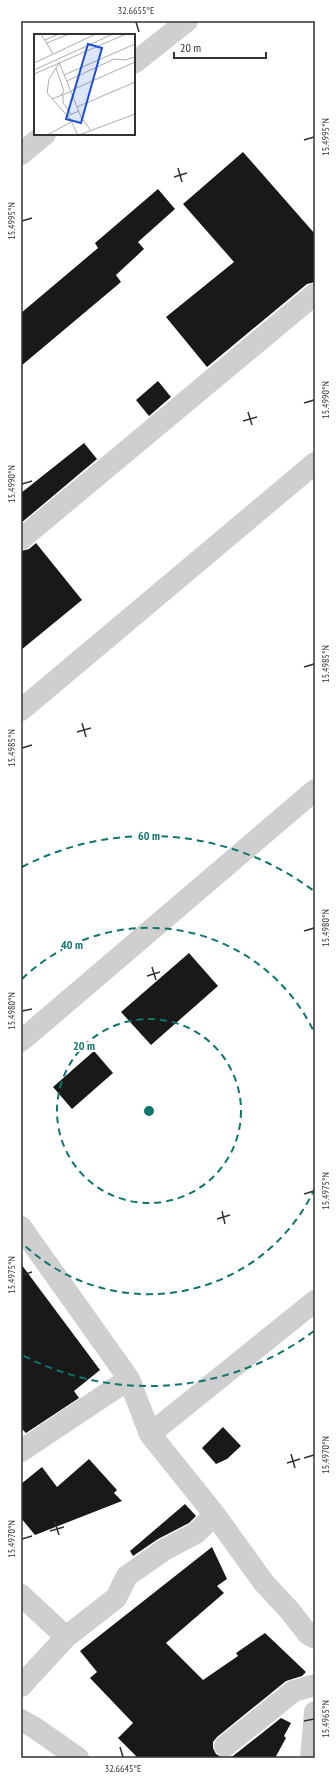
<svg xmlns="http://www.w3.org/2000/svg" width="336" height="1779" viewBox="0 0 336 1779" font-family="'PT Sans Narrow',sans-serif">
  <rect width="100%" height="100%" fill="#fff"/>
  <path fill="#191919" d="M243,152L315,234V282L307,284L207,367L166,317L234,262L183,204Z
    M158,189L175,209L138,242L144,249L116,275L121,282L21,366V313L98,248L95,243Z
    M158,381L171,397L149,416L136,400Z
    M84,443L97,459L21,523V493Z
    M36,543L82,600L21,650V551L29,549Z
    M189,953L218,986L151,1045L121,1012Z
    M94,1051L113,1073L72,1109L53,1087Z
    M21,1264L100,1370L74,1391L79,1398L26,1433L21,1428Z
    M223,1427L241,1446L227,1459L216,1464L202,1448Z
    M89,1459L117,1490L114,1493L122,1501L35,1535L21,1518V1484L42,1467L57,1487Z
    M185,1504L196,1516L189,1523L158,1539L133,1556L130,1551Z
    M212,1547L227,1579L217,1586L224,1593L166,1643L203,1680L238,1656L236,1653L265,1633L306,1672L302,1676L286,1681L217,1737L213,1742V1748L216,1754L223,1758H138L118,1738L133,1723L90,1678L97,1672L80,1651Z
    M281,1718L291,1723L284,1736L286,1738L275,1758H228L233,1756Z"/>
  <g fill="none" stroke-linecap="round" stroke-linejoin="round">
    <path stroke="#cfcfcf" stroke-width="22" d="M134,63L187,21
      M21,154L45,134
      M21,539L315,294
      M21,710L315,463
      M21,1041L315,790
      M21,1227L129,1379L150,1434L215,1515L264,1583L290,1611L308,1634L315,1638
      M150,1434L315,1301
      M21,1451L129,1379
      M21,1595L66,1637
      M21,1686L66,1637L116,1598L127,1576L164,1550L196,1533L215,1515
      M21,1720L35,1728L78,1758
      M225,1746L294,1691L315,1685
      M311,1758L315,1712"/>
  </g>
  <path fill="none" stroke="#323232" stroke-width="1.5" d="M136,22L139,32M304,140L314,137M178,168L182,182M174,177L187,173M22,221L32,218M304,403L314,400M248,412L252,425M243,421L257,417M22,484L32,481M304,667L314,664M82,723L86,737M77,732L91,728M22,748L32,745M304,931L314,928M152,967L156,980M147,976L160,972M22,1011L32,1009M304,1194L314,1191M222,1211L225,1224M217,1219L230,1215M22,1275L32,1272M291,1454L295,1468M304,1458L314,1455M287,1463L300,1459M55,1522L59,1535M50,1531L64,1527M22,1539L32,1536M304,1721L314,1719M120,1747L123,1757"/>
  <g fill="none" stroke="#0f766e" stroke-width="2" stroke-dasharray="7 5">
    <circle cx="149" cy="1111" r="92"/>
    <path d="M315 1188A183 183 0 0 1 22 1243M22 979A183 183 0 0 1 315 1034"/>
    <path d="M314 1331A275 275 0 0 1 22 1355M22 867A275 275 0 0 1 314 891"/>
  </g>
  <g transform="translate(34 34)">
    <rect width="101" height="101" fill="#fff"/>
    <path fill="none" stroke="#adadad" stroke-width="1" d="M7,0L19,20M11,6L25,0M13,9L35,0M25,28L47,83L57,97M0,29L62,0M25,29L22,34L30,57L27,61M22,34L15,45L13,59L36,85L44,101M0,36L79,0M0,40L92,0M30,41L101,10M33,47L80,25L91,26L101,23M38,56L101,28M29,61V69L37,80M18,65L38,57M43,73L101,48M33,82L45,77M13,101L37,88M45,101L101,80"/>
    <path fill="#1d4ed8" fill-opacity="0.15" stroke="#1d4ed8" stroke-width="2" d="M54,10L68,14L47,89L32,85Z"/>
    <rect width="101" height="101" fill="none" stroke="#323232" stroke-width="2"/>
  </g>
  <circle cx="149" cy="1111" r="6" fill="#0f766e" stroke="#fff" stroke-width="2"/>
  <g font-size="12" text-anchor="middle" font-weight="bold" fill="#0f766e" stroke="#fff" stroke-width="4" stroke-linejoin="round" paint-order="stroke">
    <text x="149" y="840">60 m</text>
    <text x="72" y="949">40 m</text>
    <text x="84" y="1050">20 m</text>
  </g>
  <rect width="336" height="1779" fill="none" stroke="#ffffff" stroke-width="44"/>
  <path d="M174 52v6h92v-6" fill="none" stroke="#323232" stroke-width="2"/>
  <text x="180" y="52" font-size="12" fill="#323232" stroke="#ffffff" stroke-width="3" paint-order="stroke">20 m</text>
  <rect x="22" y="22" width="292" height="1735" fill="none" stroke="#323232" stroke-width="1.5"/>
  <g font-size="10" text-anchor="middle" fill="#323232">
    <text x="136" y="14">32.6655°E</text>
    <text transform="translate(325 137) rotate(-90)" y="4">15.4995°N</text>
    <text transform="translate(11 221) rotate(-90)" y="4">15.4995°N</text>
    <text transform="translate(325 400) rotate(-90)" y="4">15.4990°N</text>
    <text transform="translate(11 484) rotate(-90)" y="4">15.4990°N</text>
    <text transform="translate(325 664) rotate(-90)" y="4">15.4985°N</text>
    <text transform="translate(11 748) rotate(-90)" y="4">15.4985°N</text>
    <text transform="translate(325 928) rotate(-90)" y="4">15.4980°N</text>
    <text transform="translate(11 1011) rotate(-90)" y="4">15.4980°N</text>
    <text transform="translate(325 1191) rotate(-90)" y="4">15.4975°N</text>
    <text transform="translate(11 1275) rotate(-90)" y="4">15.4975°N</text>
    <text transform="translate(325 1455) rotate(-90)" y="4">15.4970°N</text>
    <text transform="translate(11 1539) rotate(-90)" y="4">15.4970°N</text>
    <text transform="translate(325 1719) rotate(-90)" y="4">15.4965°N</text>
    <text x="123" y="1772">32.6645°E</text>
  </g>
</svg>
